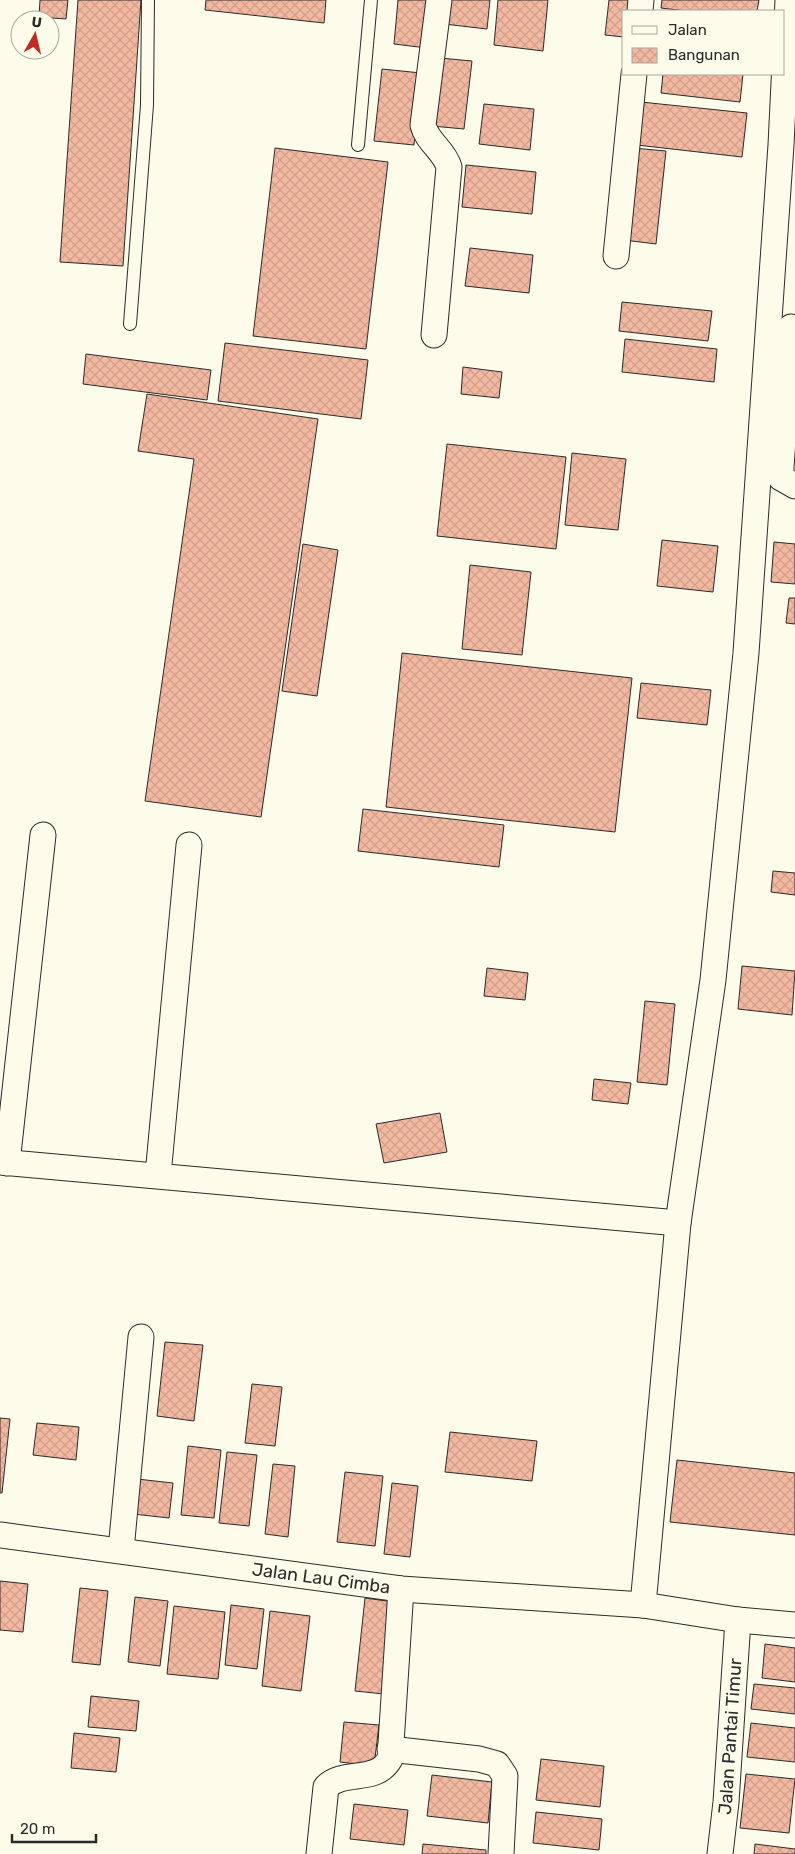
<svg xmlns="http://www.w3.org/2000/svg" width="795" height="1854" viewBox="0 0 795 1854" font-family="Rubik,sans-serif">
  <defs>
    <pattern id="building-cross-hatch" width="8" height="8" patternUnits="userSpaceOnUse" patternTransform="scale(1.25)"><rect width="8" height="8" fill="#f2b8a0"/><path d="M0 0l8 8M0 8l8-8" fill="none" stroke="#d09e8a"/></pattern>
  </defs>
  <rect width="100%" height="100%" fill="#fdfbea"/>
  <path fill="url(#building-cross-hatch)" stroke="#2b2b2b" d="M40,0H68L66,19L39,17Z
    M78,0H141L123,266L60,262Z
    M206,0H326L324,23L205,10Z
    M398,0H432L427,48L394,44Z
    M447,0H490L487,29L444,24Z
    M498,0H548L543,51L494,45Z
    M609,0H633L632,11H624V37L605,35Z
    M662,0H759L757,11H686L661,8Z
    M440,58L472,61L464,129L432,126Z
    M382,69L421,73L414,145L374,141Z
    M663,74H743L740,102L661,93Z
    M641,102L747,113L742,157L637,145Z
    M484,104L534,109L530,150L479,144Z
    M275,148L388,162L366,349L253,336Z
    M633,148L666,151L656,244L624,240Z
    M466,165L536,172L532,214L462,207Z
    M470,248L533,255L529,293L465,286Z
    M622,302L712,311L708,341L619,331Z
    M625,339L717,349L714,382L622,372Z
    M225,343L368,360L361,419L218,401Z
    M86,354L211,370L207,400L83,384Z
    M463,367L502,372L499,398L461,394Z
    M147,394L318,419L261,817L145,801L194,459L138,451Z
    M447,444L566,457L556,549L437,536Z
    M572,453L626,459L618,530L565,525Z
    M662,540L718,546L713,592L657,586Z
    M774,542L795,544V584L771,582Z
    M303,544L338,550L317,696L282,691Z
    M470,565L531,572L522,655L462,649Z
    M789,598H795V624L786,623Z
    M402,653L632,678L615,832L386,807Z
    M641,683L711,690L707,725L637,718Z
    M363,809L504,825L499,867L358,851Z
    M773,871L795,873V895L771,892Z
    M742,966L795,971L792,1015L738,1009Z
    M487,968L528,973L525,1000L484,996Z
    M645,1001L675,1004L667,1085L637,1082Z
    M594,1079L631,1083L628,1104L592,1100Z
    M440,1113L447,1152L384,1163L376,1124Z
    M165,1342L203,1345L194,1421L157,1416Z
    M252,1384L282,1387L275,1446L245,1443Z
    M0,1418L10,1419L2,1493H0Z
    M37,1423L79,1427L76,1460L33,1455Z
    M450,1432L537,1441L532,1481L445,1472Z
    M188,1446L221,1450L214,1518L181,1515Z
    M227,1452L257,1455L249,1526L219,1523Z
    M677,1460L795,1473V1535L670,1522Z
    M273,1464L295,1466L288,1537L265,1534Z
    M345,1472L383,1476L375,1546L337,1542Z
    M137,1479L173,1483L169,1518L133,1514Z
    M392,1483L418,1486L410,1557L384,1554Z
    M0,1581L28,1584L23,1632L0,1630Z
    M80,1588L108,1591L100,1665L72,1662Z
    M135,1597L168,1601L160,1666L128,1662Z
    M365,1598L394,1602L384,1694L355,1691Z
    M231,1605L264,1609L257,1669L225,1665Z
    M174,1606L225,1612L218,1679L167,1674Z
    M270,1611L310,1616L301,1691L262,1686Z
    M765,1644L795,1648V1682L762,1678Z
    M754,1684L795,1688V1714L751,1709Z
    M91,1696L139,1701L136,1731L88,1727Z
    M344,1722L379,1725L374,1766L340,1762Z
    M751,1723L795,1728V1762L747,1757Z
    M74,1733L120,1738L116,1772L71,1768Z
    M541,1759L604,1766L600,1807L536,1800Z
    M746,1774L795,1779L789,1833L740,1828Z
    M432,1775L492,1782L488,1823L427,1816Z
    M354,1804L408,1810L404,1845L350,1839Z
    M536,1812L602,1819L599,1850L533,1843Z
    M423,1844L486,1850V1854H422Z
    M755,1844L795,1849V1854H754Z"/>
  <g fill="none" stroke-linecap="round" stroke-linejoin="round">
    <g stroke="#2b2b2b" stroke-width="14">
      <path id="service" d="M358,145L371,0
        M130,324L147,105L148,0"/>
    </g>
    <g stroke="#2b2b2b" stroke-width="27">
      <g id="minor">
        <path d="M640,11L641,0"/>
        <path d="M616,256L634,74"/>
        <path d="M791,327L781,467V478L795,486"/>
        <path d="M434,335L449,167C444,150 427,142 423,125L439,0"/>
        <path d="M0,1162L678,1223"/>
        <path d="M7,1163L43,835"/>
        <path d="M158,1175L189,845"/>
        <path id="s1" d="M0,1535L401,1589L643,1605L738,1620L795,1625"/>
        <path d="M121,1550L141,1337"/>
        <path d="M643,1605L678,1223L713,980L746,653L781,145L788,0"/>
        <path d="M390,1749L479,1759L497,1764L505,1776L501,1854"/>
        <path d="M319,1854L326,1787C344,1769 376,1784 390,1759L401,1589"/>
        <path id="s2" d="M720,1854L726,1802L738,1620"/>
      </g>
    </g>
    <use href="#service" stroke="#fdfbea" stroke-width="12"/>
    <use href="#minor" stroke="#fdfbea" stroke-width="25"/>
  </g>
  <g text-anchor="middle" stroke-width="4" stroke-linejoin="round" paint-order="stroke">
    <g font-size="18" fill="#2b2b2b" stroke="#fdfbea">
      <text dy="6" stroke="none"><textPath href="#s1" startOffset="324">Jalan Lau Cimba</textPath></text>
      <text dy="6" stroke="none"><textPath href="#s2" startOffset="118">Jalan Pantai Timur</textPath></text>
    </g>
  </g>
  <rect x="622" y="10" width="162" height="65" fill="#fdfbea" stroke="#a9a89e"/>
  <rect x="632" y="26" width="25" height="8" fill="#fdfbea" stroke="#a9a89e"/>
  <text x="668" y="35" font-size="15" fill="#2b2b2b">Jalan</text>
  <rect x="632" y="48" width="25" height="15" fill="url(#building-cross-hatch)" stroke="#a9a89e"/>
  <text x="668" y="60" font-size="15" fill="#2b2b2b">Bangunan</text>
  <g transform="translate(35 35) rotate(8)"><circle r="24" fill="#fdfbea" stroke="#a9a89e"/>
  <path d="M0-4L9 19L0 12L-9 19Z" fill="#c62828"/>
  <text y="-8" font-size="14" font-weight="bold" text-anchor="middle" fill="#2b2b2b">U</text>
  </g>
  <path d="M12 1834v8h84v-8" fill="none" stroke="#2b2b2b" stroke-width="2.5"/>
  <text x="20" y="1834" font-size="15" fill="#2b2b2b" stroke="#fdfbea" stroke-width="4" paint-order="stroke">20 m</text>
</svg>
